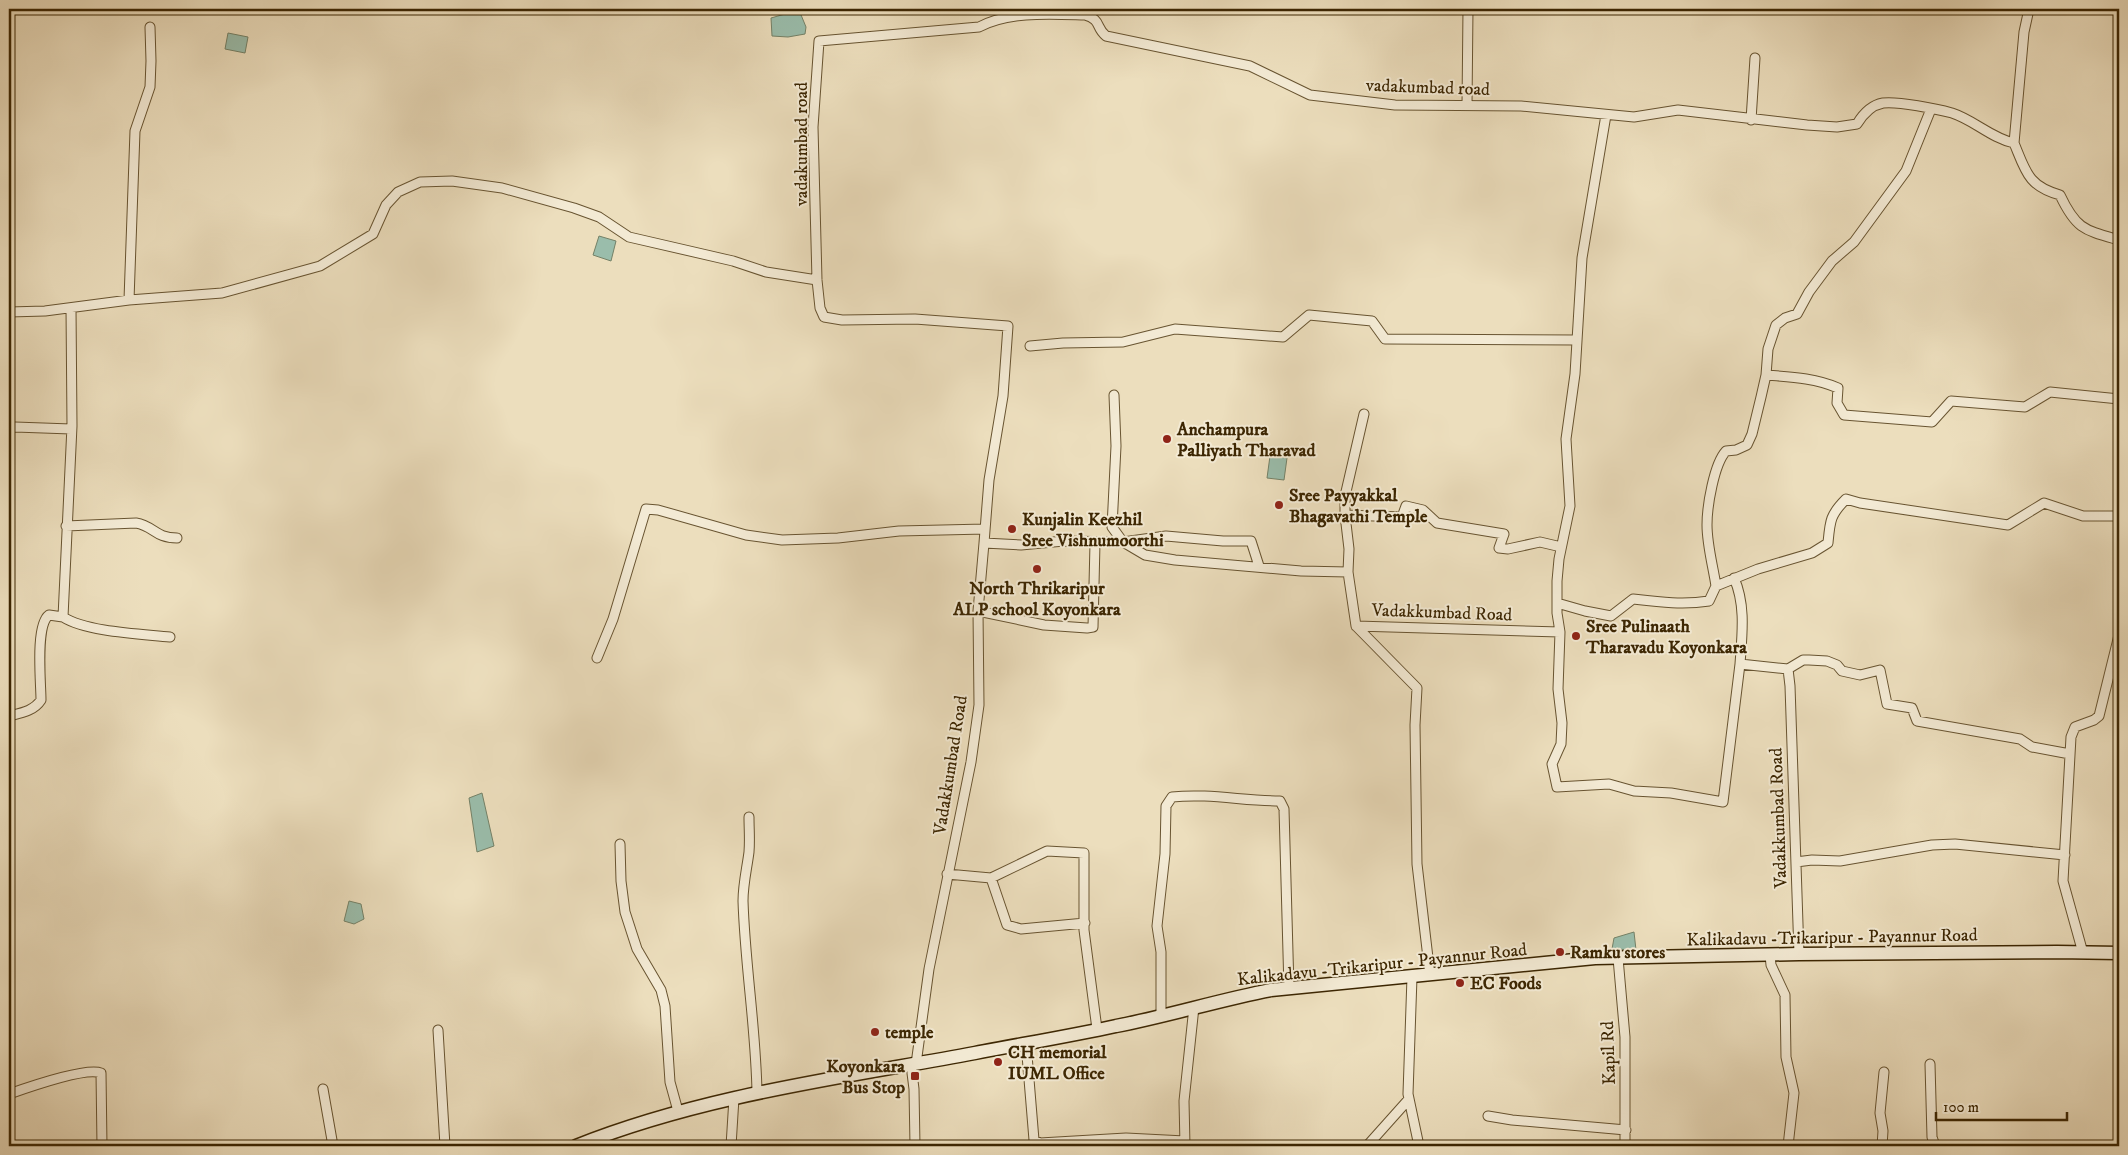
<svg xmlns="http://www.w3.org/2000/svg" width="2128" height="1155" viewBox="0 0 2128 1155" font-family="'IM FELL DW Pica',serif">
  <rect width="100%" height="100%" fill="#ecdebd"/>
  <filter id="stains"><feTurbulence type="fractalNoise" baseFrequency=".004" numOctaves="4"/><feColorMatrix values="0 0 0 0 .2 0 0 0 0 .09 0 0 0 0 .02 0 0 0 .5 -.17"/></filter>
  <radialGradient id="worn" r=".72"><stop offset=".6" stop-color="#630" stop-opacity="0"/><stop offset="1" stop-color="#630" stop-opacity=".3"/></radialGradient>
  <path fill="#9abdab" stroke="#748167" d="M799,10L806,27L805,34L788,37L772,36L771,18Z
    M228,33L248,37L245,53L225,49Z
    M599,236L616,241L611,261L593,255Z
    M1270,456L1287,458L1284,480L1267,478Z
    M482,793L494,846L477,852L469,798Z
    M349,901L361,904L364,919L354,924L344,921Z
    M1634,932L1636,950L1612,949L1614,938Z"/>
  <g fill="none" stroke-linecap="round" stroke-linejoin="round">
    <g stroke="#685431" stroke-width="11">
      <path id="minor" d="M1467,105L1468,9
        M1931,109L1906,171L1854,242L1832,261L1809,292L1797,314L1785,318L1776,325L1768,349L1766,375L1761,397L1752,434L1747,445L1736,450L1726,451C1714,464 1707,506 1707,525C1707,545 1713,566 1716,586L1758,569L1812,553L1828,543C1830,521 1830,515 1846,499L1860,503L2008,525L2044,503L2083,516H2119
        M1751,120L1755,58
        M2014,143C2026,172 2028,186 2060,195C2076,229 2084,230 2119,240
        M129,300L135,131L150,87L151,61L150,27
        M71,308L72,426L63,617C86,632 142,634 170,637
        M9,312L45,311L129,300L222,293L320,266L373,234L386,205L398,192L420,182L452,181L502,188L574,208L599,217L629,237L733,261L766,272L817,280
        M1030,346L1063,343L1123,342L1175,329L1283,337L1309,315L1372,321L1385,339L1576,340
        M1766,375C1791,377 1815,378 1838,388L1837,403L1844,415L1932,422L1951,401L2025,407L2050,392L2119,399
        M1114,395L1116,446L1112,527L1123,542L1166,536L1223,541H1251L1259,566
        M9,428L15,427L71,429
        M1345,515L1402,517L1406,506L1423,510L1437,523L1504,534L1499,548L1508,549L1540,542L1557,546
        M66,526L136,523C154,526 155,538 177,538
        M984,543L989,480L1003,396L1008,326L915,319L842,320L824,317L820,308L817,280L813,127L819,41L979,27C1009,11 1051,14 1085,15C1102,20 1095,27 1106,36L1250,66L1310,95L1395,105L1521,106L1634,117L1678,110L1807,125L1837,127L1857,124C1863,114 1872,105 1883,103C1898,101 1937,109 1952,113C1974,120 1991,138 2014,143L2024,32L2029,9
        M1348,572L1349,549L1345,515V496L1364,414
        M1734,578C1746,605 1742,635 1740,664
        M1557,603L1585,611L1611,616L1633,599C1659,602 1683,605 1709,601L1716,586
        M978,611L1044,625L1087,628L1093,627L1095,543
        M1356,626L1417,688L1415,725L1417,864L1430,975
        M1560,632L1557,613V581L1559,559L1570,506L1566,439L1575,374L1582,258L1606,115
        M597,658L613,619L646,509L658,510L746,535L782,540L838,538L899,531L985,529
        M1788,669L1803,660H1809L1827,661L1837,665L1842,671L1860,675L1880,670L1887,704L1912,708L1917,721L2020,739L2032,747L2070,754
        M9,716C21,713 34,711 41,700C41,683 35,625 49,615L63,617
        M749,817C749,829 750,840 749,852C747,868 743,884 743,901C745,965 756,1029 757,1093
        M620,844L621,881L625,912L637,949L661,990L665,1006L670,1082L678,1111
        M1796,862L1812,860L1840,861L1932,845L1955,844L2065,855
        M947,874L991,878L1007,925L1021,929L1085,923
        M991,878L1047,851L1084,853V930L1097,1029
        M2083,953L2063,881L2071,737L2075,727L2094,720L2099,716L2119,635
        M1770,955L1771,965L1785,995L1786,1057L1794,1093L1788,1146
        M1618,958L1625,1037V1146
        M1412,977L1408,1094L1419,1146
        M1161,1015V952L1157,926L1165,854L1166,806L1172,797C1208,793 1244,801 1280,801L1284,809L1289,989
        M438,1030L445,1146
        M1026,1043L1034,1140L1040,1143L1126,1138L1185,1141
        M916,1064L929,969L971,762L979,705L978,611L984,543L1021,545L1064,541L1123,542L1145,555L1175,560L1301,571L1348,572L1356,626L1560,632L1558,689L1562,723L1561,744L1552,764L1557,787L1609,784L1634,791L1671,793L1723,802L1740,664L1788,669L1790,686L1799,954
        M1930,1064L1932,1137L1935,1146
        M911,1065L914,1089L915,1146
        M323,1089L333,1146
        M9,1094C26,1088 86,1067 101,1073L102,1146
        M1488,1116L1512,1120L1626,1130
        M731,1146L734,1098
        M1185,1146L1184,1101L1194,1007
        M1367,1146L1409,1099
        M1882,1146L1883,1131L1880,1113L1884,1072"/>
    </g>
    <g stroke="#3c2602" stroke-width="15">
      <path id="secondary" d="M576,1146C704,1095 841,1078 975,1053C1022,1044 1070,1036 1116,1026C1168,1016 1219,1000 1271,990L1595,958L1799,954L2057,952L2119,953"/>
    </g>
    <use href="#minor" stroke="#f3ead4" stroke-width="9"/>
    <use href="#secondary" stroke="#f3ead4" stroke-width="12"/>
  </g>
  <g fill="#8f2418" stroke="#f3ead4" stroke-width="2">
    <circle cx="1167" cy="439" r="5"/>
    <circle cx="1279" cy="505" r="5"/>
    <circle cx="1012" cy="529" r="5"/>
    <circle cx="1037" cy="569" r="5"/>
    <circle cx="1576" cy="636" r="5"/>
    <circle cx="1560" cy="952" r="5"/>
    <circle cx="1460" cy="983" r="5"/>
    <circle cx="875" cy="1032" r="5"/>
    <circle cx="998" cy="1062" r="5"/>
    <rect x="910" y="1071" width="10" height="10" rx="2.5"/>
  </g>
  <g text-anchor="middle" stroke-width="4" stroke-linejoin="round" paint-order="stroke">
    <g font-size="18" fill="#3c2602" stroke="#f3ead4">
      <text transform="translate(1428 87) rotate(2)" y="6">vadakumbad road</text>
      <text transform="translate(801 144) rotate(-90)" y="6">vadakumbad road</text>
      <text transform="translate(1442 612) rotate(2)" y="6">Vadakkumbad Road</text>
      <text transform="translate(950 765) rotate(-81)" y="6">Vadakkumbad Road</text>
      <text transform="translate(1778 818) rotate(-92)" y="6">Vadakkumbad Road</text>
      <text transform="translate(1832 937) rotate(-1)" y="6">Kalikadavu -Trikaripur - Payannur Road</text>
      <text transform="translate(1382 964) rotate(-6)" y="6">Kalikadavu -Trikaripur - Payannur Road</text>
      <text transform="translate(1608 1053) rotate(-92)" y="6">Kapil Rd</text>
    </g>
    <g font-size="18" font-weight="bold" fill="#3c2602" stroke="#f3ead4" text-anchor="start">
      <text x="1177" y="435">Anchampura<tspan x="1177" dy="21">Palliyath Tharavad</tspan></text>
      <text x="1289" y="501">Sree Payyakkal<tspan x="1289" dy="21">Bhagavathi Temple</tspan></text>
      <text x="1022" y="525">Kunjalin Keezhil<tspan x="1022" dy="21">Sree Vishnumoorthi</tspan></text>
      <text x="1037" y="594" text-anchor="middle">North Thrikaripur<tspan x="1037" dy="21">ALP school Koyonkara</tspan></text>
      <text x="1586" y="632">Sree Pulinaath<tspan x="1586" dy="21">Tharavadu Koyonkara</tspan></text>
      <text x="1570" y="958">Ramku stores</text>
      <text x="1470" y="989">EC Foods</text>
      <text x="885" y="1038">temple</text>
      <text x="1008" y="1058">CH memorial<tspan x="1008" dy="21">IUML Office</tspan></text>
      <text x="905" y="1072" text-anchor="end">Koyonkara<tspan x="905" dy="21">Bus Stop</tspan></text>
    </g>
  </g>
  <rect width="2128" height="1155" fill="none" stroke="#ecdebd" stroke-width="30"/>
  <rect x="10" y="10" width="2108" height="1135" fill="none" stroke="#3c2602" stroke-width="2.5"/>
  <rect x="15" y="15" width="2098" height="1125" fill="none" stroke="#3c2602"/>
  <path d="M1936 1112v8h131v-8" fill="none" stroke="#3c2602" stroke-width="2.5"/>
  <text x="1943" y="1112" font-size="15" fill="#3c2602" stroke="#f3ead4" stroke-width="4" paint-order="stroke">100 m</text>
  <rect width="100%" height="100%" filter="url(#stains)"/>
  <rect width="100%" height="100%" fill="url(#worn)"/>
</svg>
